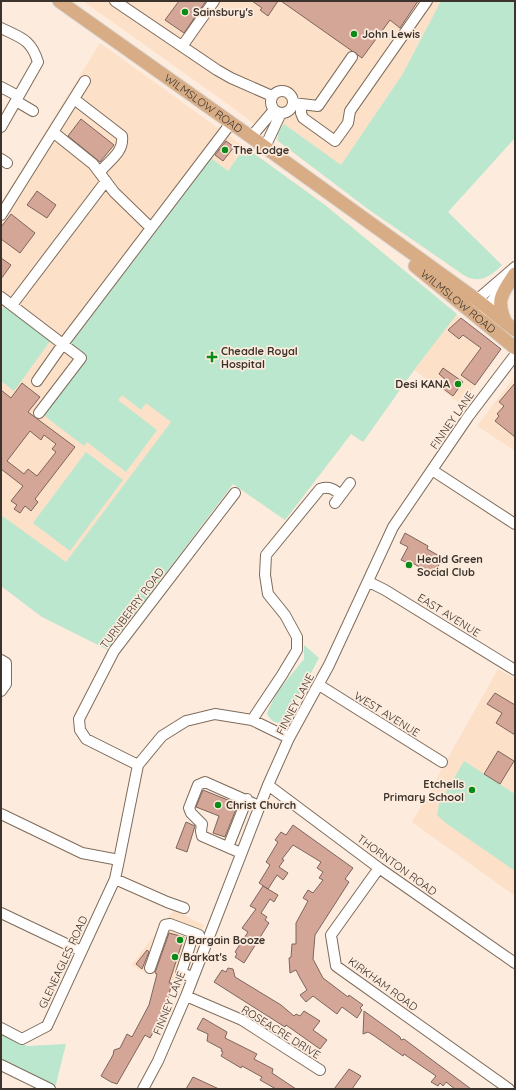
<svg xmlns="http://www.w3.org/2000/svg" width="516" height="1090" viewBox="0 0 516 1090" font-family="Quicksand,sans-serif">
  <rect width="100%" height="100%" fill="#fdecdd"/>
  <path fill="#fce0c8" d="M83,1H441L402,75L331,180L211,92Z
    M100,43L325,205L457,315L500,348L462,405L414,370L363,442L351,434L285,520L233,484L108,650L42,617L1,586V203Z
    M515,376V451L477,426Z
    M498,669L515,679V896L412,822Z
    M174,910L204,925L181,983L142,971L131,965Z"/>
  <path fill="#bbe7ce" d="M441,1H515V138L448,212L502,265C491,276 480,284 465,276L368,209L278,141V132L284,124L341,165L402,75Z
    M245,147L325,205L457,314L414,370L363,442L351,434L285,520L233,484L108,650L42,617L1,586V515L66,562L171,422L146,403L141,410L122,395L118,400L157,430L126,472L87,442L84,446L42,414L80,364L69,346L211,158L228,171Z
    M4,306L51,340L14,391L1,381V310Z
    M86,452L123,480L70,551L33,523Z
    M304,645L319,658L284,723C276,724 270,721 267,713L277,692L304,659Z
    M464,761L515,794V871L447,824L437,815L439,804Z
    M1,1032L27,1046L66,1044L55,1088L1,1065Z"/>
  <path fill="#d4a697" stroke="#7e655d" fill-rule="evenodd" d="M179,1H206L184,33L165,20Z
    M252,1H278L268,16L260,10L262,8Z
    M281,1H418L400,28L390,20L362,58Z
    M81,119L114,145L100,162L68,136Z
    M226,141L234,147L223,161L215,155Z
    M37,191L56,205L47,218L27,205Z
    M11,214L35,233L20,253L1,239V227Z
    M1,258L11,265L1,279Z
    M461,318L501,349L475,385L461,375L481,348L463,335L459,339L448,330Z
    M443,368L463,382L453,396L441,387L446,380L439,374Z
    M22,383L40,397L28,412L75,447L35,499L38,502L31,511L25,506L20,513L14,509L17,505L11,501L23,486L1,469V390L11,398ZM30,431L41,440L44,435L56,444L52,449L56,452L37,476L28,469L24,474L7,461Z
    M515,383V437L495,421L499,416L497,414L504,406L499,402Z
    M405,533L428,546L427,549L443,558L433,575L409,561L408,563L401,560L408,547L400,543Z
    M495,693L515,705V735L496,723L502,713L487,704Z
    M498,751L514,761L500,784L484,774Z
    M203,790L238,804L225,837L213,833L219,816L196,807Z
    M186,822L195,826L187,852L176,848Z
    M293,825L353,868L345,879L349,882L315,935L313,959L323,978L348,997L349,995L363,1005L360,1008L362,1010L357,1018L342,1007L337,1014L313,996L306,1002L300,995L307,990L300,978L296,970L290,973L289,958L291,957L292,944H296V923L308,901L303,898L308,890L313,893L323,880L319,878L323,872L317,868L321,862L293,845L282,859L284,860L279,867L288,873L283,880L277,875L268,889L259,883L270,865L266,862L278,842L275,840L281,832L286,835Z
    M263,886L278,895L274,902L270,899L261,913L267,917L265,920L269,923L244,963L235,957L237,954L235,952L248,932L242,928L256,909L250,906Z
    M169,933L184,937L169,983H172L164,1013L150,1038L145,1035L117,1084L111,1082L101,1076L113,1055L114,1050L120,1048L127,1034L132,1037L149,1005L157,974L155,973L156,970Z
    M147,950L149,952L142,969L136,964Z
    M228,968L233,969L235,977L281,1005L294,1016L296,1014L300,1016L304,1011L320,1021L313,1030L327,1040L320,1049L286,1025L285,1027L214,982L222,970L226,972Z
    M364,1011L400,1037L401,1040L404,1039L471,1089H455L446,1082L443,1086L440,1083L438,1086L431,1082L436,1076L404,1054L403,1056L373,1035L368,1032L363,1034Z
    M203,1018L227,1032L225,1038L257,1054L254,1059L273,1069L272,1073L296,1089H276L260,1080L262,1077L242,1066L241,1068L221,1056L223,1052L221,1051L222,1049L207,1041L208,1034L197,1029Z
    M349,1069L361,1076L352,1089H334Z
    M193,1077L219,1089H186Z"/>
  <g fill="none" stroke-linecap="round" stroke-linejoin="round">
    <g stroke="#7f6c5b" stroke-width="12">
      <path id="minor" d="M115,1L217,70L231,78L272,96
        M1,28C21,38 31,39 38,62L1,127
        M183,45L214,1
        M1,87L18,96
        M271 102a11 11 0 1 1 22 0a11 11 0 1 1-22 0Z
        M74,99L122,136C124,153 109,160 100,172
        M16,101L33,111
        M293,103L318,106L352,57
        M301,105V113L303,118L335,141L348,123L350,111L427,1
        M53,132L93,164L114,192L151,228
        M251,137L274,110
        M265,147L281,113
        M1,159L7,163
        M1,215L85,81
        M1,297L81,358L39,413
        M472,304L515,267
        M12,305L106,181
        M483,312L503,287
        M37,381L63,344L231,123
        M432,470L515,524
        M335,503L350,483
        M369,582L385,590L515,670
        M1,660L6,663V684L1,691
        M319,685L442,762
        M252,720L282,675L297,650V637L285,615L268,594L265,575L266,555L320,489C329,486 334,489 341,495
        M138,765L86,739L80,730L79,719L114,651L235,493
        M268,785L379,868L515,963
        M1,814L82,853L119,860L115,879L47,1026L22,1039L1,1028
        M228,847L247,799
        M241,853L202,836L201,831L202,824L191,813L189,808L198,785L205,782L259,806
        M119,860L138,765L162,736L186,721L215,714L252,720L289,738
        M379,868L331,935L336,966L509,1089
        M115,879L167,902L184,908
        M1,913L81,951
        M150,968L165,925L170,924L194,933
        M192,977L181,973L194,933L199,935
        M186,996L242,1020L320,1070
        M1,1065L50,1089
        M143,1089L158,1061L186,996L268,785L289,738L329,665L393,527L468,417L515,355"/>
    </g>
    <g stroke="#d8d6d5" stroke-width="15">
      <g id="major">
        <path id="s1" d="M59,1L251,137L477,300L515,330"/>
        <path id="s2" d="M415,266L515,348"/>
        <path d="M506,323C495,301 502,293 515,274"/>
      </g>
    </g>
    <use href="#minor" stroke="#fff" stroke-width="10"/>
    <use href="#major" stroke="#d8ad85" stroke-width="13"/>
  </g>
  <g fill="#098b17" stroke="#fdecdd" stroke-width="1.5">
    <circle cx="185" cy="12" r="4"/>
    <circle cx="354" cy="34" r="4"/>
    <circle cx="225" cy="150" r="4"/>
    <path d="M210 351h4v4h4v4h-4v4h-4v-4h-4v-4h4z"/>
    <circle cx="458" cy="384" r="4"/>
    <circle cx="409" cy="565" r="4"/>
    <circle cx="472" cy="790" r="4"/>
    <circle cx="218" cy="805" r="4"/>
    <circle cx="180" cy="940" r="4"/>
    <circle cx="175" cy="957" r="4"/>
  </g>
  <g text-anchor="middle" stroke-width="3.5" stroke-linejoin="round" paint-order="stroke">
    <g font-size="11" font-weight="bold" fill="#3c332c" stroke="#fdecdd" text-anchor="start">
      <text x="193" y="16">Sainsbury's</text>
      <text x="362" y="38">John Lewis</text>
      <text x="233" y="154">The Lodge</text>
      <text x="221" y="355">Cheadle Royal<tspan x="221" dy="13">Hospital</tspan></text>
      <text x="450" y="388" text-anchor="end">Desi KANA</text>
      <text x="417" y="563">Heald Green<tspan x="417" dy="13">Social Club</tspan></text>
      <text x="464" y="788" text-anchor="end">Etchells<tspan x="464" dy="13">Primary School</tspan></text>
      <text x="226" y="809">Christ Church</text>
      <text x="188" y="944">Bargain Booze</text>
      <text x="183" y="961">Barkat's</text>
    </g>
    <g font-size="11" fill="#3c332c" stroke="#fdecdd">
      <text dy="4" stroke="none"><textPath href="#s1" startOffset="177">WILMSLOW ROAD</textPath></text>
      <text dy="4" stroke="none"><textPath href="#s2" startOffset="56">WILMSLOW ROAD</textPath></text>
      <text transform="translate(452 420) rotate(-55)" y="4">FINNEY LANE</text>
      <text transform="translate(132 608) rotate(-53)" y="4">TURNBERRY ROAD</text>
      <text transform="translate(449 615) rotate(32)" y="4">EAST AVENUE</text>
      <text transform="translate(295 704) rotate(-62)" y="4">FINNEY LANE</text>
      <text transform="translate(387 714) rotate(32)" y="4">WEST AVENUE</text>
      <text transform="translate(397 865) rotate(36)" y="4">THORNTON ROAD</text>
      <text transform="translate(63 962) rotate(-65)" y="4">GLENEAGLES ROAD</text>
      <text transform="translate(383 984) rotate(36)" y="4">KIRKHAM ROAD</text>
      <text transform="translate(169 1003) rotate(-68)" y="4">FINNEY LANE</text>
      <text transform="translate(281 1032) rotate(32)" y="4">ROSEACRE DRIVE</text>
    </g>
  </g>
  <rect width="516" height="1090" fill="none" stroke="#3c332c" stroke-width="4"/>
</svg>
